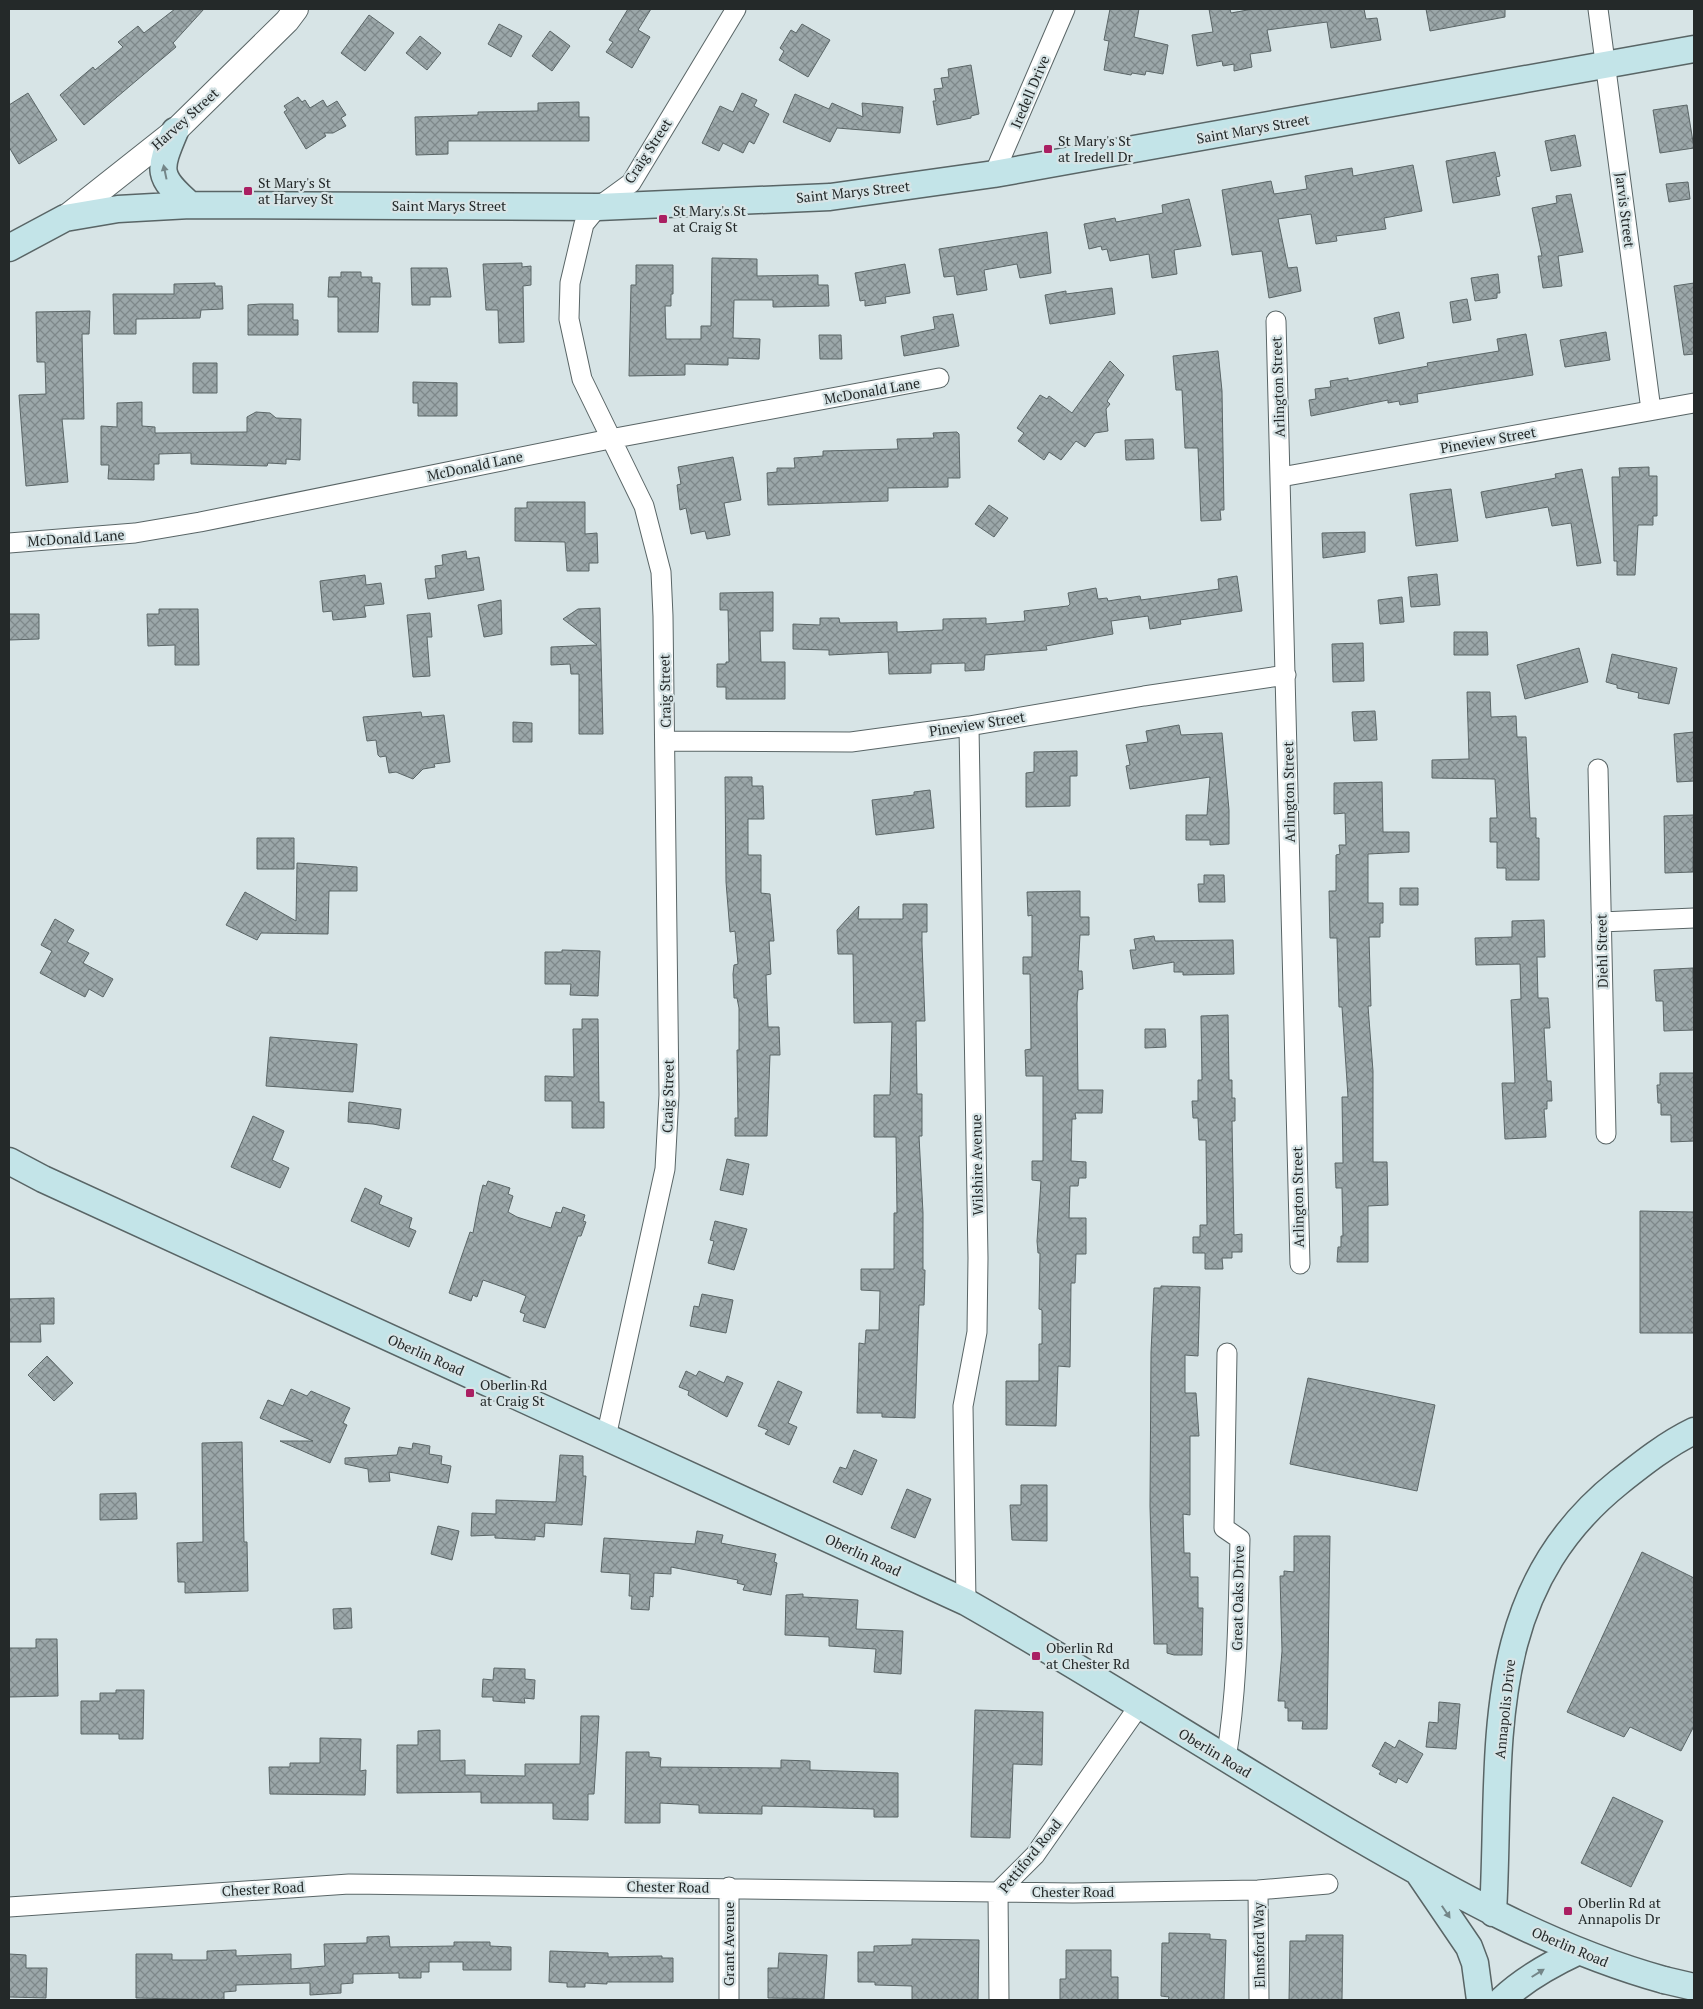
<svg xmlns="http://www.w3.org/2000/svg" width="1703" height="2009" viewBox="0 0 1703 2009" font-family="'PT Serif',serif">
  <defs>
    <pattern id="building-cross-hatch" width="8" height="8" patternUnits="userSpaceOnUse" patternTransform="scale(1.25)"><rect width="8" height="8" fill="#9ba7a9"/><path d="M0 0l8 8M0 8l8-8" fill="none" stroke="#7e888a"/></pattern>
  </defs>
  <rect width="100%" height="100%" fill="#d7e4e6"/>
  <path fill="url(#building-cross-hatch)" stroke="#5b6667" d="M175,9H204L173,43L176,47L84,125L60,95L93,67L95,70L123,47L118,42L138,26L144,33Z
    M628,9H651L638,30L650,37L632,68L606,52L613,42L609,40Z
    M1110,9H1139L1134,37L1168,45L1163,74L1146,71L1145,75L1132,73L1131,75L1104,70L1109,41L1104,40Z
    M1209,9H1230L1231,13L1253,9H1364L1366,19L1377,18L1381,40L1331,48L1327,22L1267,30L1271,51L1250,54L1252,67L1234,71V64L1223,66L1222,61L1197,66L1192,35L1213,32Z
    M1426,9H1505V17L1430,31Z
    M369,15L394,33L365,71L341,53Z
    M499,24L522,36L511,57L488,44Z
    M802,24L830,40L808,77L779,60L784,51L780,48L791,30L796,33Z
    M550,31L570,46L552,71L532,56Z
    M420,36L441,53L427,70L406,53Z
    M971,65L979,114L971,116V118L937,125L933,101H936L934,89L943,88L941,78L949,77L948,69Z
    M28,93L57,140L19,164L9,147V105Z
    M742,93L757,100L754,106L769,114L754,144L749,141L743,153L723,143L719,151L702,143L720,106L733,112Z
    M795,94L829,109L832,103L863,117L862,103L903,107L900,133L837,128L830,142L783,122Z
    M298,97L302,102L305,100L310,108L323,100L327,107L337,101L346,115L341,118L346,126L333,133H324L326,136L306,149L284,112L287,110L284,106Z
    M579,102V117H589V141H448V154L416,155L415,117L478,115V112L538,111V103Z
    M1687,105L1694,148L1660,153L1653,110Z
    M1575,135L1581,166L1551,171L1545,141Z
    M1495,152L1500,176L1496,177L1500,195L1453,203L1446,161Z
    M1413,165L1422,211L1384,218L1386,229L1336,236L1337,241L1316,244L1311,214L1278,219L1288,268L1297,267L1301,291L1269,298L1262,251L1232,255L1222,190L1271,181L1274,194L1307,189L1305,176L1352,168L1353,176Z
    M1688,182L1690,199L1669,202L1666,184Z
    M1571,194L1583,252L1558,256L1562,286L1543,288L1538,256H1542L1532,208L1557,203L1556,196Z
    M1189,199L1201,246L1174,250L1177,274L1152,278L1149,254L1110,261L1107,249L1102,250L1101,246L1089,249L1084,224L1115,218L1116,222L1163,213L1162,205Z
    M1047,232L1051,273L1020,278L1017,264L984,270L987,290L957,295L954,276L944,277L939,249Z
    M712,258L757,259V276L818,275V285H828L829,306L773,307V300H734L733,338L760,339L759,359L728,358V365L685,364V375L629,376L631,285H636V265H673V294H671V306H665L666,339H701V326H711Z
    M522,263V267L531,266V285L523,286L524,342L499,343L498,310H486L483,264Z
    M905,264L910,293L885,297L886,303L865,306V300L860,301L855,273Z
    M411,268H447L451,297H430V305H412Z
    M341,272H361V277H372V283H380L378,332H338V297H328L329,277H341Z
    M1498,274L1500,293H1497V298L1475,301L1471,278Z
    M215,283V286H222L223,309L201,310L200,318L136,319V334H114L113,294H174V284Z
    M1694,283V354L1684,355L1674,286Z
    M1112,288L1115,314L1050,324L1045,295L1066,291V294Z
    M1467,299L1471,320L1453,323L1450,302Z
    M260,304H293V320H298V335H248V305Z
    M90,311L89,334H82L84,419H62L68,482L26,486L19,395L46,394L45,362H37L36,312Z
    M1399,312L1404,338L1379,344L1374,318Z
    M953,314L959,346L904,356L901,336L935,329L933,317Z
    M1606,332L1610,360L1565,367L1560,340Z
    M1526,334L1533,375L1417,394L1418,402L1400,405L1399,401L1388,403V400L1311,416L1309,400L1316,399L1315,389L1331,387L1330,381L1348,378V381L1428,366L1427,363L1499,351L1497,339Z
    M819,335H841L842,359H820Z
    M1218,351L1222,391L1224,510H1220L1221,520L1201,521L1198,448H1185L1182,390H1176L1173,356Z
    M1110,361L1124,375L1107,401L1110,404L1106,409L1108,431L1095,433L1085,447L1076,441L1061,460L1049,452L1044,460L1018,441L1024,433L1017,428L1040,395L1047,399L1049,396L1072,413Z
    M193,363H217V393H193Z
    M413,382L457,383V416H418V403H413Z
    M142,402V426L155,427V433L247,432V417L256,412L270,413L276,418L301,419L300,460L286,459V464L268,463L267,466L191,464V453L159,454V464H154V480L108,479L109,465H101V426L117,427V403Z
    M957,432L959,434L960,478H948V487L888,488V501L768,505L767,473L777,472V468H795L794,458L823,456V451L898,449L897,439L934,438L933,433Z
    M1153,439L1154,459L1126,460L1125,440Z
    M733,457L741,500L724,503L730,535L707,539L705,531L691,534L686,508L680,510L677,485L681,484L678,467Z
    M1649,467V476H1657V516H1653V525H1638L1635,575H1617V561H1614L1612,477H1620L1619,468Z
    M1582,469L1601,563L1577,566L1571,523L1552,526L1548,507L1486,518L1481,492L1556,478L1555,474Z
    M1451,489L1458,541L1416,546L1410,494Z
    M527,502H585V534L597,533L598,563H589V571H567L565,542L515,541V508H527Z
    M989,505L1008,518L994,537L975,524Z
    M1365,532V552L1323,558L1322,533Z
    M466,551L467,559L479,557L484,590L428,599L425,579L436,578L435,566L443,565L442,555Z
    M1437,574L1440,605L1411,607L1408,577Z
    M365,575L366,585L381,583L384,604L364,606L366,617L333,620L332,611L323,612L320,581Z
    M1237,576L1242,611L1180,620L1181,624L1150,629L1148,616L1111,621L1113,634L1046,646L1047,650L985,655L984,670L965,671V663L931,664V673L889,674L888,652L829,655V650L793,649V624L820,625V618H839L840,623L897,622V632L943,630V619L986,618V624L1025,621L1024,611L1068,606L1070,604L1068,593L1096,588L1098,599L1107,598L1108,601L1140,596L1141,600L1219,589L1218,579Z
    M773,592V631H760L761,662H785V699H726V687H717V664H726V662H729L728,610H720V593Z
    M1402,597L1404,622L1380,624L1378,600Z
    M501,600L502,634L484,637L478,605Z
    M600,608L603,734H579V674H571L570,664L551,665V647L597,645L563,619L578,609Z
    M159,609H198L199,665H175V645L148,646L147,614H159Z
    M430,613L432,637H427L430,676L413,677L407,615Z
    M9,614H39V639L9,640Z
    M1454,632H1487L1488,655H1454Z
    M1363,643L1364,681L1333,682L1332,644Z
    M1579,648L1588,682L1525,699L1517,665Z
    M1612,654L1677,668L1669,704L1638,698L1639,693L1617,688V685L1606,682Z
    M1467,692H1490L1491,717L1516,716L1517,737H1526L1530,818H1536V838H1539V880H1506V868H1497V842H1490V818H1497L1495,779L1432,778V760L1469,759Z
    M1375,711L1377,740L1354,741L1352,712Z
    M421,712L422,717L444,715L450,762L434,764L435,767L423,769L413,779L396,772L389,773L386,756L380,757L378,755L376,740L367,741L363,717Z
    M513,722L532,723V742H513Z
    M1179,725L1181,735L1222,733L1229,810V844L1210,845V840H1186V815H1207L1210,777L1130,789L1126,766L1130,765L1126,745L1148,742L1146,731Z
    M1694,732V781L1677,782L1674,734Z
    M1077,751V776H1070V806L1026,807V773L1034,772V752Z
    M725,777H752V786H763L764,819H748V855H761V893L770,894L774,941H769L771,974L766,975L768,1027H779L780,1055H770L767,1136H735V1118H738L737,1050H739V1008L737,998H734L733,974L734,965L738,964L735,931L730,932L726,882Z
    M1382,782L1383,832H1409V852L1368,854V903H1383V923H1380V937H1369L1371,1006H1368L1373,1071V1162H1387L1388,1205L1368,1206V1262H1337L1338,1247H1341V1236H1343L1342,1188H1336L1335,1163H1343L1342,1097H1348L1342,1007H1339L1337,938H1330L1329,891H1336V855L1340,854L1339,845H1346L1345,813L1334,814V783Z
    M930,790L934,828L876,835L872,800L914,795V792Z
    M1694,815L1693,872L1665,873L1664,816Z
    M257,838H294V869H257Z
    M297,863L357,867V891H329L328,934L261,933L257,940L226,925L245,892L296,921Z
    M1204,875H1224L1225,902H1199L1198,884H1204Z
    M1400,888H1418V905H1400Z
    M1080,891V917H1089V935H1080L1078,971H1082L1083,989L1078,990L1077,1003L1078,1090H1103L1102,1113H1075L1076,1119H1072L1071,1161L1086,1162V1178H1079L1078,1186H1070L1069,1218H1086V1254H1076L1075,1283H1071L1070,1367L1058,1366L1056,1426L1006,1425V1381H1039V1344H1042V1310L1039,1309L1040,1253H1038L1037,1241L1041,1181L1032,1180V1161H1043V1076H1026L1025,1050L1031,1049L1030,974H1023V957H1032V915L1028,916L1027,892Z
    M903,904H927V932H922V944L925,1021H916L917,1094H922V1136H919L923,1213V1270H925L924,1305H919L915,1418L882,1417V1413H857L859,1343L865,1344L866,1330H879L880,1291L861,1290V1269H894V1213H897L896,1137H874V1095H890L892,1022L854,1023L853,954H838L837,930L859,906L858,919H903Z
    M55,919L74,930L67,942L89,953L83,963L113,979L103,997L89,989L85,997L40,973L52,951L41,945Z
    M1544,920L1545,957H1537L1538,998H1548L1550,1028H1544L1547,1081H1551L1552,1101H1547V1109H1544L1546,1137L1505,1139L1502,1083H1515L1511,1000L1521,999L1520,964L1476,965L1475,938L1512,937V921Z
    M1154,936L1155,941L1233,940L1234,974L1183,975V972H1174V962L1133,969L1130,950H1136L1134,939Z
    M562,950L600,951L598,996L570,995L571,984H545V952H562Z
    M1693,968L1694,1030L1664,1031L1663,1001H1656L1654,970Z
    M1228,1015L1229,1080H1232V1098H1235V1121H1232L1234,1235L1242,1234V1252H1232V1258H1222L1223,1269H1205V1253H1193V1237H1200V1225H1207L1206,1140H1199L1198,1118H1193L1192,1101H1198V1080H1202L1201,1016Z
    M582,1019H598L599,1102H604V1128H572V1101H545V1076L574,1077L573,1029H582Z
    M1145,1029H1165L1166,1047L1145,1048Z
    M270,1037L357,1044L353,1092L266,1086Z
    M1660,1073H1694V1141L1671,1142V1115H1661V1103H1658L1657,1085H1660Z
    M349,1102L401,1109L399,1129L373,1124L348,1122Z
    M253,1116L284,1131L272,1160L289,1168L280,1188L231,1167Z
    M727,1159L749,1164L743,1195L720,1190Z
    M488,1181L510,1188L508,1194L513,1196L508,1212L517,1217L551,1228L556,1212L561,1213L563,1207L585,1215L583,1221L586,1222L581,1236H578L545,1328L523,1321L525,1314L520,1312L526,1296L517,1292L483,1280L477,1297L473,1295L471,1301L449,1293L470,1232L473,1233L480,1196L483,1185L486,1186Z
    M365,1188L382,1196L379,1204L412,1218L409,1228L416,1231L409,1247L351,1221Z
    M1640,1211L1694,1212V1333H1640Z
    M715,1221L747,1229L734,1270L708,1263L714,1241L710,1240Z
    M1161,1286L1200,1287L1198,1356L1185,1355V1393H1196L1199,1436H1190V1515L1183,1514L1184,1553H1190V1577H1198V1608H1203L1202,1655H1174L1167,1653V1644H1154L1150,1506L1151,1352L1154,1288H1161Z
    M702,1294L733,1300L726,1333L690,1326L694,1306L699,1307Z
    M54,1298V1324H40L41,1342H9V1299Z
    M47,1356L73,1383L54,1401L28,1375Z
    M686,1371L696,1376L699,1371L724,1383L727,1376L743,1383L727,1417L688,1395L689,1391L679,1387Z
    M1308,1378L1435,1405L1417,1491L1290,1464Z
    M778,1381L802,1392L788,1423L797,1427L789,1445L765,1434L768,1430L758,1426Z
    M291,1389L307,1396L311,1391L350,1408L343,1423L347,1425L330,1463L280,1441H313L260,1418L268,1400L283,1406Z
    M242,1442L244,1542H247L248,1591L185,1593V1582H178L177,1543L203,1542L202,1443Z
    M413,1443L430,1446L429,1454L442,1456L441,1464L451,1466L448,1483L389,1472L390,1481L369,1482L368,1469L345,1464V1458L397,1455L399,1447L412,1449Z
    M854,1450L877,1460L862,1495L833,1482L840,1467L846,1469Z
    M560,1455L583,1456V1476H586L582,1525L545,1523L544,1537L535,1536V1540L495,1538V1535L471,1536L472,1513L496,1514V1500L556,1502Z
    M1021,1485H1047V1541L1012,1540L1010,1505H1021Z
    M907,1489L931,1499L915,1538L891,1528Z
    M136,1493L137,1519L100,1520V1494Z
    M438,1526L459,1531L452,1560L431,1554Z
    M697,1531L723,1535L721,1543L776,1554L774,1562L777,1563L771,1595L743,1590L745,1585L737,1583L738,1580L671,1567V1574L654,1573L653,1597L650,1596L649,1610L631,1609L632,1596H629L630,1574L601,1572L604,1538L695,1544Z
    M1294,1536H1330L1327,1729H1302L1303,1721H1288V1708H1285V1701H1278L1282,1651L1280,1576H1284V1571L1294,1572Z
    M1642,1552L1694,1578V1726L1681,1751L1630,1727L1624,1737L1567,1712Z
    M803,1594V1597L858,1600L856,1629L903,1631L901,1674L874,1672L876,1649L829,1646V1637L785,1635L786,1595Z
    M351,1608L352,1628L334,1629L333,1609Z
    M36,1639H57L58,1696L9,1697V1648H36Z
    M494,1668L525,1669V1679L535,1680L534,1699L524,1698L525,1703L493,1701V1697H482L483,1679L493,1680Z
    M116,1690H144L143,1739H119V1734H81V1701H100V1693H116Z
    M1439,1702L1460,1704L1456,1749L1426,1747L1429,1722L1438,1723Z
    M975,1710L1043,1712L1042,1765L1013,1764L1010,1838L971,1837Z
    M581,1716H599L594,1794H588V1820L553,1819V1803H481V1792L397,1793V1745H418V1731L440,1730V1761L465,1760V1775L525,1776V1764H580Z
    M320,1738L361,1739L360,1771L366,1770L365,1795L270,1794L269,1767H290V1763H320Z
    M1399,1740L1423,1754L1407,1783L1398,1778L1396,1783L1379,1774L1381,1771L1372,1766L1385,1742L1395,1748Z
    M626,1752H649V1757L661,1758L660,1767L781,1768V1760L810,1761V1770L898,1773V1817H874V1809L809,1807L762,1806V1814L699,1813V1805L660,1803V1823H625Z
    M1613,1797L1663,1821L1631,1887L1581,1863Z
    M1169,1933L1210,1934V1939L1226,1940L1224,2000H1168L1169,1997L1161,1996L1162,1943H1169Z
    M1306,1935H1343L1342,2000H1289L1290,1941H1306Z
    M389,1936L390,1947L454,1946V1942H490V1946L511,1947V1970H463V1962H429V1972H421V1978H399V1973L353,1974V1983L341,1984V1993L310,1995V1983L236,1985V1991L224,1992V2000L136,1998V1954H172V1960H207V1951L236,1950V1956L291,1954V1969L325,1966L324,1944L367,1943V1937Z
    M912,1939L979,1940L978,2000H912V1986L875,1985V1982H858V1952H874V1946L912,1945Z
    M1066,1950H1111V1977H1118V2000H1060V1979H1066Z
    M550,1951L608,1953V1957L662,1956V1958H673V1982H607V1984L585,1983V1987H567V1983L549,1982Z
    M779,1953L827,1955L824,1999L768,1998V1968H778Z
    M9,1954L26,1955V1968H47L46,1998L9,1997Z"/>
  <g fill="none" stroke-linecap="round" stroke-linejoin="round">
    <g stroke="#596566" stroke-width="21">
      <path id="minor" d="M1598,9L1651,410
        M994,174L1065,9
        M1276,321L1300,1264
        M1281,477L1694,403
        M9,543L135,533L200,522L610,439L939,378
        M666,741L851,742L969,726L1144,696L1286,675
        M1598,769L1606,1134
        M1601,922L1694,918
        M606,1437L665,1169L669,1095L663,616L661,572L644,506L582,379L569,319L570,283L584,224L598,207L631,183L736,9
        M966,1602L963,1406L977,1332L978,1258L969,726
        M1226,1759C1238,1686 1238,1613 1240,1539L1224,1528L1227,1353
        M729,1887V2000
        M1258,1890L1259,2000
        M9,1907L349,1884L1073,1893L1258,1890L1328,1884
        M999,2000L998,1892L1035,1855L1139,1706"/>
    </g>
    <g stroke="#596566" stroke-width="26">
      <path id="tertiary" d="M65,218L175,131L287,21L296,9"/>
    </g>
    <g stroke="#596566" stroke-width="29">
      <path id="secondary" d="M175,131C158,171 157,176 190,205
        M9,248L65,218L118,209L190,205L598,207L830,197L994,174L1694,49
        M9,1161L43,1179L966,1602C1096,1676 1221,1757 1350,1833C1450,1891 1552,1949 1664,1980
        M1420,1875L1469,1947L1475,1963L1480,2000
        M1493,1913C1502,1752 1478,1595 1619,1482C1643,1463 1667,1444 1694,1431
        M1502,2000C1524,1979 1551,1964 1579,1951"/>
    </g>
    <use href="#minor" stroke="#fff" stroke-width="19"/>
    <use href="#tertiary" stroke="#fff" stroke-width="24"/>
    <use href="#secondary" stroke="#c3e4e8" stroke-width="26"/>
    <g stroke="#596566" stroke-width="29" stroke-linecap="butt">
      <path id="secondary-bridge" d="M1664,1980L1694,1987"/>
    </g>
    <use href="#secondary-bridge" stroke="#c3e4e8" stroke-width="26"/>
  </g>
  <defs><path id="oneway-solid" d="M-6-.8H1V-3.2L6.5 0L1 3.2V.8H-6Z" transform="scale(1.25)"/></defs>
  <g fill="#748688">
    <use href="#oneway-solid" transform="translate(165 172) rotate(-102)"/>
    <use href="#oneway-solid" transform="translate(1446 1912) rotate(56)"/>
    <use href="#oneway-solid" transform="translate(1538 1973) rotate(-32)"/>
  </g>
  <g fill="#aa1f62" stroke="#d7e4e6" stroke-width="2">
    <rect x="1043" y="144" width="10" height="10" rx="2.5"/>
    <rect x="243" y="186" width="10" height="10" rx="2.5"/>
    <rect x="658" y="214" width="10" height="10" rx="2.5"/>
    <rect x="465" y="1388" width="10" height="10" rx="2.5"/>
    <rect x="1031" y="1651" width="10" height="10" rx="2.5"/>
    <rect x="1563" y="1906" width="10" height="10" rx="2.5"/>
  </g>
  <g text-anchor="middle" stroke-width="4.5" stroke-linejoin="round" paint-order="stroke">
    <g font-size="14" fill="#242929" stroke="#d7e4e6">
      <text transform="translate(1030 92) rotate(-67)" y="5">Iredell Drive</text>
      <text transform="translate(185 119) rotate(-42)" y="5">Harvey Street</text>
      <text transform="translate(1253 129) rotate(-10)" y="5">Saint Marys Street</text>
      <text transform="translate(648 151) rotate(-57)" y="5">Craig Street</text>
      <text transform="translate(853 192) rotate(-6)" y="5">Saint Marys Street</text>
      <text x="449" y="211">Saint Marys Street</text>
      <text transform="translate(1625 210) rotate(83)" y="5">Jarvis Street</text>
      <text transform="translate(1278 387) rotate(-92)" y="5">Arlington Street</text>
      <text transform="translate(872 391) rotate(-10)" y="5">McDonald Lane</text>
      <text transform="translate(1488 440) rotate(-10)" y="5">Pineview Street</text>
      <text transform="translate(475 466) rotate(-12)" y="5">McDonald Lane</text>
      <text transform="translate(76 538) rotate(-4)" y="5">McDonald Lane</text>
      <text transform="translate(665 691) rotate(-91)" y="5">Craig Street</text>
      <text transform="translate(977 724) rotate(-9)" y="5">Pineview Street</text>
      <text transform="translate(1289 792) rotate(-91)" y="5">Arlington Street</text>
      <text transform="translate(1602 951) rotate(-91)" y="5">Diehl Street</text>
      <text transform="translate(668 1096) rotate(-89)" y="5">Craig Street</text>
      <text transform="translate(977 1165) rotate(-91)" y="5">Wilshire Avenue</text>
      <text transform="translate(1298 1197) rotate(-91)" y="5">Arlington Street</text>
      <text transform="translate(426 1355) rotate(24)" y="5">Oberlin Road</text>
      <text transform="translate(863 1555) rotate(25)" y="5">Oberlin Road</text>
      <text transform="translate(1238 1598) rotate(-89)" y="5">Great Oaks Drive</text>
      <text transform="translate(1505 1709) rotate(-84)" y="5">Annapolis Drive</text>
      <text transform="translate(1215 1753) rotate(31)" y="5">Oberlin Road</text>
      <text transform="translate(1030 1856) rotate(-51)" y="5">Pettiford Road</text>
      <text transform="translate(668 1887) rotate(1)" y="5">Chester Road</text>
      <text transform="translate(263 1889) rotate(-3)" y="5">Chester Road</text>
      <text x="1073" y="1897">Chester Road</text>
      <text transform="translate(729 1944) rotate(-90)" y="5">Grant Avenue</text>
      <text transform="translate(1259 1945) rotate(-91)" y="5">Elmsford Way</text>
      <text transform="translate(1570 1947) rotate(23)" y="5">Oberlin Road</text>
    </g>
    <g font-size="14" fill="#242929" stroke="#d7e4e6" text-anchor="start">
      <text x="1058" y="146">St Mary's St<tspan x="1058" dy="16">at Iredell Dr</tspan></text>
      <text x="258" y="188">St Mary's St<tspan x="258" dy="16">at Harvey St</tspan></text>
      <text x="673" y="216">St Mary's St<tspan x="673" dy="16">at Craig St</tspan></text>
      <text x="480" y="1390">Oberlin Rd<tspan x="480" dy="16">at Craig St</tspan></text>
      <text x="1046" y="1653">Oberlin Rd<tspan x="1046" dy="16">at Chester Rd</tspan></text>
      <text x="1578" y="1908">Oberlin Rd at<tspan x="1578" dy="16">Annapolis Dr</tspan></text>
    </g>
  </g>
  <rect width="1703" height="2009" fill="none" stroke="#242929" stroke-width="20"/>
</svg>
